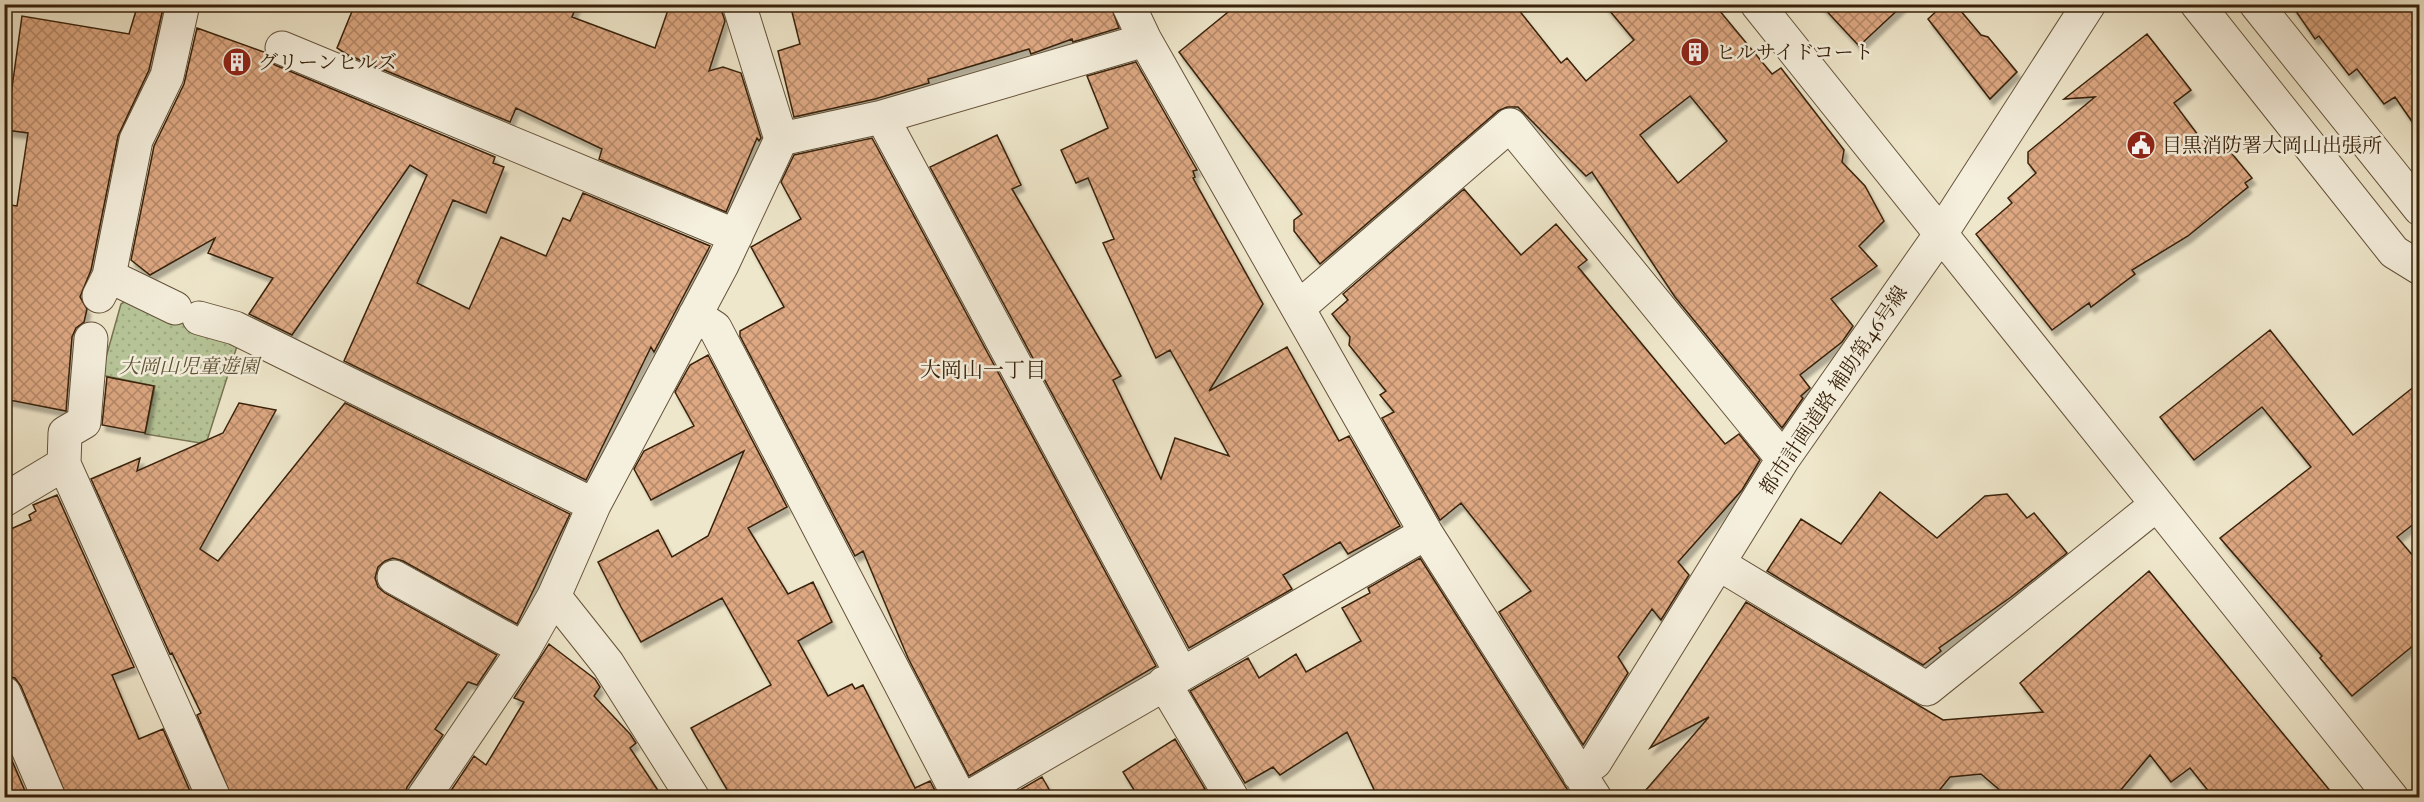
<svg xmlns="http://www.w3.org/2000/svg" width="2424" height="802" viewBox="0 0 2424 802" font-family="'IM FELL French Canon','Noto Serif JP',serif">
  <defs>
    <pattern id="park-dots" width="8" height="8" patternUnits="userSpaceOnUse" patternTransform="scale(1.5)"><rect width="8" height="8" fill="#b7c699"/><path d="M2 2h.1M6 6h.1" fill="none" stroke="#9eaa82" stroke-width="1.8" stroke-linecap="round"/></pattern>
    <pattern id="building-cross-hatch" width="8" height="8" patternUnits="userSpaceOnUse" patternTransform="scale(1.5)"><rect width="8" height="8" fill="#dda882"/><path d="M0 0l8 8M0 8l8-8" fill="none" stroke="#b48869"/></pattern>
    <filter id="shadow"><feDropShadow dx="3.5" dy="6" stdDeviation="1.5" flood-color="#0004"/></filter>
  </defs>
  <rect width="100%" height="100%" fill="#efe7cb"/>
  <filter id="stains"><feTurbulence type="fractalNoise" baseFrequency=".00333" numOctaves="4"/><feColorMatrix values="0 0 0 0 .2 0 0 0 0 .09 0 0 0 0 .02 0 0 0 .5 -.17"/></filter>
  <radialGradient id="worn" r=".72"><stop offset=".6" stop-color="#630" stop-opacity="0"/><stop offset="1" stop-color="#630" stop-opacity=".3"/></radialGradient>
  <path fill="url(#park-dots)" stroke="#777452" stroke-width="1.5" d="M125,301L238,343L206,444L145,434L155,386L101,375L121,304Z"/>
  <path fill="url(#building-cross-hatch)" stroke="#37210a" stroke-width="1.5" fill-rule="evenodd" filter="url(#shadow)" d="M138,4H164L149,70L118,136L91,270L80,297L87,309L84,322L76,328L72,337L66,411L4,399V204L17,206L28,133L6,130L22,16L129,34Z
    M355,4H577L572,17L655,48L670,4H709L721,9L725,21L709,71L723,67L741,73L761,138L759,141L757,138L726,212L599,159L602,149L516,108L510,122L348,55L337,48Z
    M790,4H1110L1119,28L1073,42L1072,39L1031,54L1029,49L928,79L929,83L875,99L794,117L778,51L800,44Z
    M1238,4H1514L1561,63L1567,58L1586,81L1634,40L1604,4H1714L1772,74L1781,68L1844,150L1842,162L1865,186L1884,221L1859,246L1877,266L1831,299L1853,326L1842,342L1800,375L1810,388L1801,396L1803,398L1782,428L1675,297L1592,172L1586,176L1518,107H1507L1498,111L1320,264L1294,231V220L1302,214L1179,52ZM1690,96L1727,141L1678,183L1640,135Z
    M1820,4H1904L1859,46Z
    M1944,4H1955L1981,35L1988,37L2017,72L1990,99L1928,19Z
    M2291,4H2420V133L2395,97L2384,104L2357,69L2349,75L2319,36L2315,39Z
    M197,28L264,52L268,60L275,65L495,157L493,163L504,167L486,213L453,200L417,283L469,309L501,237L546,256L563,218L570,221L583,193L710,246L654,352L651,347L586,480L344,361L427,175L410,165L292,335L249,314L273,278L208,253L215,238L150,275L131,260L154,146L184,84Z
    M2147,34L2191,90L2174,103L2210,151L2217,146L2224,154L2229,150L2252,178L2245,183L2248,187L2188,236L2132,270L2135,274L2091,307L2089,303L2052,330L1976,234L2012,203L2008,198L2036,173L2028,163V152L2095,97L2064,99Z
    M1136,62L1197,170L1193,171L1195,177L1193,178L1263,304L1209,391L1287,347L1339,441L1349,436L1400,526L1348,554L1340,542L1283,575L1292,589L1189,648L930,167L997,135L1021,185L1012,189L1121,376L1113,380L1161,479L1175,438L1229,456L1170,350L1156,358L1103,243L1114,239L1088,178L1076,183L1061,150L1108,128L1087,76Z
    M872,138L1156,666L969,776L908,658L863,551L855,556L740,336V331L784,307L751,247L801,219L781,182L794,155Z
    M1464,189L1521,255L1556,224L1587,260L1578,267L1725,444L1739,434L1760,460L1742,490L1678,562L1689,575L1661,620L1652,609L1618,657L1628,673L1583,745L1499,612L1531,591L1461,503L1440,520L1382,418L1394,412L1380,395L1386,391L1349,345L1350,337L1332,314L1348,300L1343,294Z
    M2270,330L2353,435L2420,382V519L2397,537L2420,564V640L2352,696L2320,658L2322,656L2220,538L2311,467L2262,407L2194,460L2160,417Z
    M708,355L787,507L748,528L788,594L813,582L832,622L798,641L828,696L852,684L855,689L863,685L915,788L930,781L939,798H732L691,728L771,685L722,598L641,642L621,607L598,562L658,530L672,557L708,536L744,451L651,500L634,469L644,451L694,426L675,392L690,365Z
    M107,377L154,386L145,433L102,425Z
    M239,403L276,410L200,549L218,561L345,403L570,514L517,624L403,561L393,558L385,561L378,567L375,578L378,587L385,593L497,655L477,685L468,682L435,729L443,735L407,787L404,798H232L197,715L201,713L172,653L170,654L91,479L140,458L137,471L223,433Z
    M1880,492L1937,538L1985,496L2007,494L2027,518L2034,513L2067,553L2011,597L1939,648L1941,651L1923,665L1767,571L1801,519L1841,544Z
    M57,495L134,667L112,675L139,739L163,729L193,798H67L21,686L15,678L4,675V532L31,520L29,515L36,511L33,505Z
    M1420,558L1569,792L1557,798H1378L1347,732L1280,775L1273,767L1245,783L1190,691L1248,658L1259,678L1296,654L1306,672L1361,641L1342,608L1370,593L1368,588Z
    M2149,571L2336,798H2214L2190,768L2171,782L2150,755L2114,798H2009L1981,774L1950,777L1933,798H1639L1709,717L1650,748L1746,602L1943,720L2043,712L2020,683Z
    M549,644L595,679L600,687L594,696L630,734L636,743L630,748L663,798H446L474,756L486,765L524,702L514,698Z
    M1175,739L1205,789L1192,798H1139L1123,772Z
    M4,742L28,798H4Z
    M1042,777L1054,798H1006Z"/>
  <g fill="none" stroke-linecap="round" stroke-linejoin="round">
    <g stroke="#65523a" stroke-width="35">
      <path id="minor" d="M1128,4L1145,40L1426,533L1595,798
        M1757,4L2392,798
        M2197,4L2394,252L2420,268
        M2256,4L2420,209
        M282,48L736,236
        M882,117L1181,673
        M781,139L882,117L1145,40
        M109,276L175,308
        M99,296L109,276L136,140L167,76L183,4
        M1298,308L1510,125L1783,459
        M695,315L715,328L960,798
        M199,318L235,328L594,505
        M64,464L65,433L84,422L91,339
        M4,500L64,464L214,798
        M1719,564L1927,689L2156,505
        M394,577L524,649
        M554,596L608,664L693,798
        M1164,683L1232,798
        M4,693L49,798
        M1579,774L1595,762L1783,459L1940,235L2089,4
        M423,798L524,649L554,596L594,505L722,265L781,139L739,4
        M968,798L1426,533"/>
    </g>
    <use href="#minor" stroke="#f5efdd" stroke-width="33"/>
  </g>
  <defs>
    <g id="building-disc" transform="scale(1.5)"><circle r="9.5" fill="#8f2418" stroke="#f5efdd"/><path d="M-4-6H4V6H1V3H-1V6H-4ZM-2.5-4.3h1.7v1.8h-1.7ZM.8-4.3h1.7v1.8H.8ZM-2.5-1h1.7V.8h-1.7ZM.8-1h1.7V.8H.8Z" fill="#fff"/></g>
    <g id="civic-disc" transform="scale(1.5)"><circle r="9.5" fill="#8f2418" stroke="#f5efdd"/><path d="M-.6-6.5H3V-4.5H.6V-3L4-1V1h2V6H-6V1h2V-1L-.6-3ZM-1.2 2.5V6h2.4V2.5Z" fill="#fff"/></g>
  </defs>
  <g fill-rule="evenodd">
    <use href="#building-disc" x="1695" y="52"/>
    <use href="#building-disc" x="237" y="62"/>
    <use href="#civic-disc" x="2141" y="145"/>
  </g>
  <g text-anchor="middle" stroke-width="5" stroke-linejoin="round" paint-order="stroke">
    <g font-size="20" fill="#37210a" stroke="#f5efdd" text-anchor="start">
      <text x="1716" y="59">ヒルサイドコート</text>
      <text x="258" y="69">グリーンヒルズ</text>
      <text x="2162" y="152">目黒消防署大岡山出張所</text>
    </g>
    <g font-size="20" font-style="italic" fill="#5d5335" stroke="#f5efdd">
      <text x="189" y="373">大岡山児童遊園</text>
    </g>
    <g font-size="20" fill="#37210a" stroke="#f5efdd">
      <text transform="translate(1833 390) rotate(-56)" y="7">都市計画道路 補助第46号線</text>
    </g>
    <g font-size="21" fill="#37210a" stroke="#f5efdd">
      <text x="983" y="377">大岡山一丁目</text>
    </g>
  </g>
  <rect width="2424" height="802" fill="none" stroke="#efe7cb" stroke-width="24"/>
  <rect x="6" y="6" width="2412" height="790" fill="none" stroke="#37210a" stroke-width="3"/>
  <rect x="12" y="12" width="2400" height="778" fill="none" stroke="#37210a" stroke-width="1.5"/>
  <rect width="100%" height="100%" filter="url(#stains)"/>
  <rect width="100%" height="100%" fill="url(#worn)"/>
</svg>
